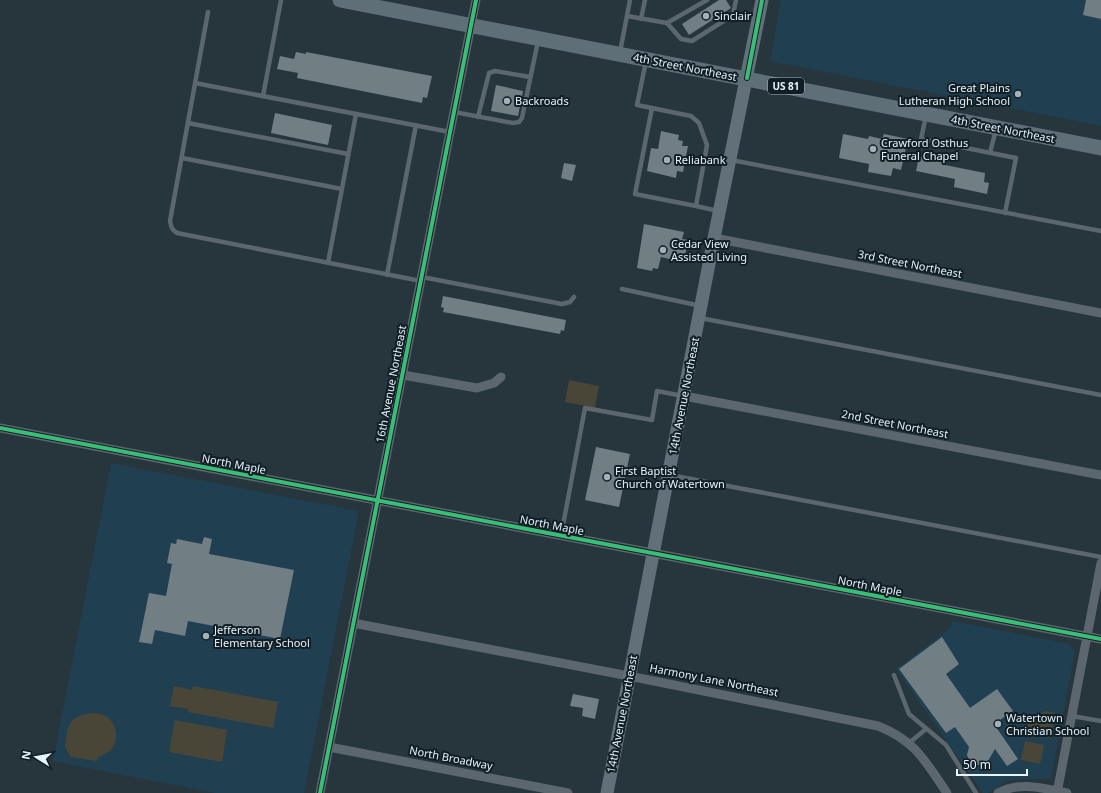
<svg xmlns="http://www.w3.org/2000/svg" width="1101" height="793" viewBox="0 0 1101 793" font-family="'Noto Sans',sans-serif">
  <rect width="100%" height="100%" fill="#27353d"/>
  <path fill="#204051" d="M781,0H1101V126L770,61Z
    M111,463L359,511L304,793H215L53,761Z
    M952,621L1069,644L1075,651L1051,779H1021L1007,781L988,793H983L896,669L951,627Z"/>
  <path fill="#494637" d="M569,380L599,386L595,408L565,402Z
    M174,686L192,690L193,686L278,702L273,728L188,712V709L170,706Z
    M1045,711L1055,713L1050,738L1030,734L1027,727L1028,718Z
    M92,713C97,713 103,714 107,717C118,724 119,743 110,751C106,754 102,755 98,757L97,761L71,757L65,747C68,727 67,716 92,713Z
    M175,720L227,730L222,762L169,752Z
    M1025,741L1044,745L1040,764L1021,760Z"/>
  <path fill="#717e84" d="M719,0H726L731,8L689,35L682,24Z
    M1086,0H1101V19L1083,15Z
    M296,52L306,54V52L432,76L427,98L423,97L422,103L297,78L298,73L277,69L280,56L294,59Z
    M496,85L523,91L518,116L491,111Z
    M275,113L332,125L328,145L271,133Z
    M661,131L679,135L678,140L683,141L682,146H688L683,172L677,171L676,178L647,171L651,148L658,149Z
    M843,134L868,139L869,136L882,139L884,134L908,139L901,170L893,168L891,176L868,172L869,164L839,158Z
    M919,156L946,161L945,165L985,173L984,182L989,183L987,194L954,187L955,179L916,171Z
    M564,163L576,165L572,181L561,178Z
    M644,224L684,232L682,239L688,240L685,256L679,255L678,261L661,257L658,269L653,268L652,271L637,268Z
    M443,296L566,320L564,331L561,330L560,334L443,312L444,308L441,307Z
    M596,447L630,454L619,507L585,500Z
    M204,537L212,539L209,554L294,570L280,639L188,621L185,636L155,630L152,644L139,642L149,593L166,596L172,564L167,563L171,543L176,544L177,539L202,544Z
    M942,637L959,664L946,674L970,708L997,689L1013,711L994,724L1018,759L1007,766L995,749L988,761L985,764L977,765L970,762L967,755L969,747L955,727L946,733L899,669Z
    M573,694L599,699L595,719L582,716L583,708L570,706Z"/>
  <g fill="none" stroke-linecap="round" stroke-linejoin="round">
    <path stroke="#5b666d" stroke-width="4.5" d="M208,12L170,221C171,227 172,230 177,233L421,281
      M627,16L667,23L707,0
      M641,19L645,0
      M667,23L681,39L692,41L733,15L736,0
      M620,52L630,0
      M646,61L637,105L691,116L699,123L707,145L696,206L718,211
      M195,83L450,132
      M263,96L281,0
      M652,108L635,194L696,206
      M454,112L513,123L519,122L522,118L538,41
      M926,116L921,139L1016,158L1005,213
      M478,117L489,73L495,71L530,77
      M188,123L348,154
      M990,153L996,129
      M182,158L342,189
      M731,160L1101,231
      M328,263L356,114
      M387,275L416,125
      M422,277L562,304L570,302L574,297
      M622,289L701,306
      M700,318L1101,395
      M670,475L1101,557
      M561,536L585,408L652,420L657,391L683,396
      M894,675L909,714L946,745L976,793
      M1072,716L1101,721
      M909,743L926,729"/>
    <path stroke="#5b666d" stroke-width="9" d="M714,238L1101,313
      M403,375L477,388L494,383L501,377
      M684,396L1101,475
      M0,428L1101,639
      M353,623L629,676L878,726C916,741 925,761 947,793
      M329,747L568,793
      M320,793L476,0
      M998,793C1021,781 1042,788 1067,793
      M1057,793L1101,563"/>
    <path stroke="#627079" stroke-width="13" d="M607,793L714,238L762,0"/>
    <path stroke="#5f6f78" stroke-width="15" d="M340,0L1101,148"/>
    <g stroke="#121e24" stroke-width="6">
      <path id="cycleway" d="M747,78L762,0
        M0,428L1101,639
        M320,793L476,0"/>
    </g>
    <use href="#cycleway" stroke="#3abd76" stroke-width="4"/>
  </g>
  <g fill="#a2b0b9" stroke="#121e24" stroke-width="1.5">
    <circle cx="706" cy="16" r="4"/>
    <circle cx="1018" cy="94" r="4"/>
    <circle cx="507" cy="101" r="4"/>
    <circle cx="873" cy="149" r="4"/>
    <circle cx="667" cy="160" r="4"/>
    <circle cx="663" cy="250" r="4"/>
    <circle cx="607" cy="477" r="4"/>
    <circle cx="206" cy="636" r="4"/>
    <circle cx="998" cy="724" r="4"/>
  </g>
  <g text-anchor="middle" stroke-width="4" stroke-linejoin="round" paint-order="stroke">
    <rect fill="#121e24" stroke="#a5b3bb" stroke-width="1" x="768" y="78" width="36" height="16" rx="3"/>
    <g font-size="10" font-weight="bold" fill="#e4f3fc">
      <text x="786" y="90">US 81</text>
    </g>
    <g font-size="11" fill="#e4f3fc" stroke="#121e24" text-anchor="start">
      <text x="714" y="20">Sinclair</text>
      <text x="1010" y="92" text-anchor="end">Great Plains<tspan x="1010" dy="13">Lutheran High School</tspan></text>
      <text x="515" y="105">Backroads</text>
      <text x="881" y="147">Crawford Osthus<tspan x="881" dy="13">Funeral Chapel</tspan></text>
      <text x="675" y="164">Reliabank</text>
      <text x="671" y="248">Cedar View<tspan x="671" dy="13">Assisted Living</tspan></text>
      <text x="615" y="475">First Baptist<tspan x="615" dy="13">Church of Watertown</tspan></text>
      <text x="214" y="634">Jefferson<tspan x="214" dy="13">Elementary School</tspan></text>
      <text x="1006" y="722">Watertown<tspan x="1006" dy="13">Christian School</tspan></text>
    </g>
    <g font-size="11" fill="#e4f3fc" stroke="#121e24">
      <text transform="translate(685 67) rotate(11)" y="4">4th Street Northeast</text>
      <text transform="translate(1003 129) rotate(11)" y="4">4th Street Northeast</text>
      <text transform="translate(910 264) rotate(11)" y="4">3rd Street Northeast</text>
      <text transform="translate(391 384) rotate(-79)" y="4">16th Avenue Northeast</text>
      <text transform="translate(684 396) rotate(-79)" y="4">14th Avenue Northeast</text>
      <text transform="translate(895 424) rotate(11)" y="4">2nd Street Northeast</text>
      <text transform="translate(234 464) rotate(11)" y="4">North Maple</text>
      <text transform="translate(552 525) rotate(11)" y="4">North Maple</text>
      <text transform="translate(870 586) rotate(11)" y="4">North Maple</text>
      <text transform="translate(714 680) rotate(11)" y="4">Harmony Lane Northeast</text>
      <text transform="translate(622 714) rotate(-79)" y="4">14th Avenue Northeast</text>
      <text transform="translate(451 758) rotate(11)" y="4">North Broadway</text>
    </g>
  </g>
  <g transform="translate(36 757) rotate(281)" stroke="#121e24" stroke-width="3" paint-order="stroke">
  <path d="M0-3L7 15L0 10L-7 15Z" fill="#e4f3fc"/>
  <text y="-6" font-size="11" font-weight="bold" text-anchor="middle" fill="#e4f3fc">N</text>
  </g>
  <path d="M957 769v6h70v-6" fill="none" stroke="#e4f3fc" stroke-width="2"/>
  <text x="963" y="769" font-size="12" fill="#e4f3fc" stroke="#121e24" stroke-width="3" paint-order="stroke">50 m</text>
</svg>
